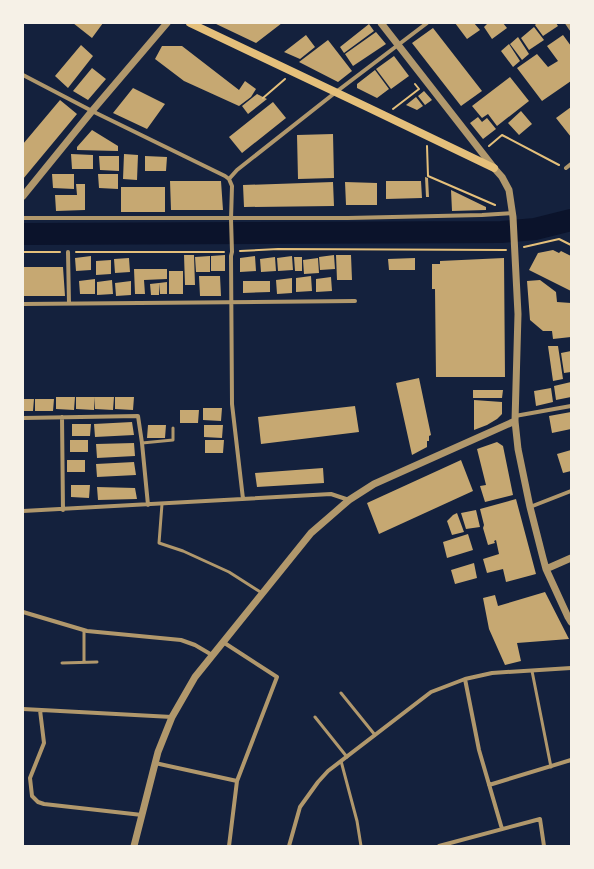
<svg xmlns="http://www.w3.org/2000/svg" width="594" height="869" viewBox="0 0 594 869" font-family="Inter,sans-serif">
  <rect width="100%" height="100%" fill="#14213d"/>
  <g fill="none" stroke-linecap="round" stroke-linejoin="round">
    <path stroke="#0b132b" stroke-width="22" d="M23,234L501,232L535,229L571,220"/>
  </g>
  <path fill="#c6a872" d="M73,23H103L92,38Z
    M214,23H282L256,43Z
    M455,23H474L480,30L467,39Z
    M488,23H503L507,28L492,39L484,27Z
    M537,23H556L558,26L543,36L535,25Z
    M369,24L374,31L344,53L340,47Z
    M534,27L544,40L529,50L521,38Z
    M433,28L482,91L461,106L412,43Z
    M376,32L386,44L353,66L345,54Z
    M306,35L315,47L300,59L284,52Z
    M563,35L571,46V81L542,101L517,68L537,54L548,67L558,61L547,46Z
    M518,37L529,54L522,60L510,44Z
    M328,40L352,71L338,82L299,62Z
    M509,44L520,61L513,67L501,51Z
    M81,45L93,56L68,88L55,76Z
    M162,46H182L239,90L245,81L256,89L251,97L239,106L184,81L155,59Z
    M394,56L409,76L391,89L376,69Z
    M92,68L106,79L88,100L73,91Z
    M375,70L389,89L377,98L357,88V84Z
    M510,77L529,101L497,126L488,114L482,118L472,106Z
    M133,88L165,104L147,129L113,113Z
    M424,91L432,100L425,105L418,96Z
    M257,94L267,99L248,114L242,106Z
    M416,97L423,106L417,110L406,105Z
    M60,100L77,114L23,179V144Z
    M273,102L286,118L242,153L229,137Z
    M571,107V137L556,118Z
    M521,111L532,124L519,135L508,123Z
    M478,117L482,122L487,118L496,129L483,139L470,123Z
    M92,130L118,146V151L77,150V147Z
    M333,134L334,178L298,179L297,135Z
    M71,154L93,155V169H72Z
    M124,154L138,155L137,180L123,179Z
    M99,156H119V171L100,170Z
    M145,156L167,157L166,171H145Z
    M52,174H74V189L53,188Z
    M98,174H118V189L99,188Z
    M425,177L428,178L429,197H426Z
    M170,181H221L223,210H171Z
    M386,181H421L422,198L386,199Z
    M333,182L334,206L244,207L243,185Z
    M345,182L377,183V205H346Z
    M76,184H85V210L56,211L55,195H77Z
    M121,187H165V212H121Z
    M451,190L486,207V210L452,211Z
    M553,250L559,253L561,251L571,256V291L529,270L538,253Z
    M184,255H194L195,285H185Z
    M225,255V271H211V256Z
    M334,255L335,269L320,270L319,257Z
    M336,255H351L352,280H337Z
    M91,256V270L76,271L75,258Z
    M210,256V272H196L195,257Z
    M255,256L256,271L240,272V258Z
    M292,256L293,270L278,271L277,258Z
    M275,257L276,271L261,272L260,259Z
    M294,257H302V271H295Z
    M129,258L130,272L115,273L114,259Z
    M318,258L319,273L304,274L303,260Z
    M415,258V270H389L388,259Z
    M504,258L505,377H436L435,289H432V264H440V261Z
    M111,260V274L96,275V261Z
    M23,267H63L65,296H23Z
    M134,269H167V279L144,280L145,294H135Z
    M169,271H183V294H169Z
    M199,276H220L221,296H200Z
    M311,276L312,291L296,292V278Z
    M331,277L332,291L316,292V279Z
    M292,278V293L277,294L276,280Z
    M95,279V294H80L79,281Z
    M112,280L113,294L97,295V282Z
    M540,280L556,292L557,302L571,303V337L553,339L552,331H543L530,320L527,281Z
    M131,281V295L116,296L115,283Z
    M243,281H270V292L243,293Z
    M167,282V294H160L159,283Z
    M159,283V295H151L150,284Z
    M548,346H558L563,379L553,381Z
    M571,351V372L564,373L561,353Z
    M419,378L431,435L429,436V441H427V447L412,455L396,383Z
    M571,382V397L556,400L554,386Z
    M551,388L553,402L536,406L534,391Z
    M473,390H503L502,398H473Z
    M56,397H75L74,410L56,409Z
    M76,397H95L94,410L76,409Z
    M95,397H114L113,410L95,409Z
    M115,397H134L133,410L115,409Z
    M23,399H34L33,411H23Z
    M35,399H54L53,411H35Z
    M474,400L502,402V414L497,419L487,425L474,430Z
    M355,406L359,432L261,444L258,417Z
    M203,408H222L221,421L203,420Z
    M180,410H199L198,423H180Z
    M571,412V429L552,433L549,416Z
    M132,422L134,435L95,437L94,424Z
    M72,424H91L90,436H72Z
    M148,425H166L165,438H147Z
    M204,425H223L222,438L204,437Z
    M70,440H88V452H70Z
    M205,440H224L223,453H205Z
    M497,442L503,446L513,495L485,502L480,486L486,485L477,449Z
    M134,443L135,456L97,458L96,444Z
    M571,450V471L563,473L557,454Z
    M67,460H85V472H67Z
    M461,460L473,491L379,534L367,503Z
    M134,462L136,475L97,477L96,464Z
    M323,468L324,483L257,487L255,473Z
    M71,485H90L89,498L71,497Z
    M97,487L135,488L137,499L98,500Z
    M516,499L536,574L506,582L503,569L487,573L483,559L499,554L496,540L494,541L495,543L488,545L483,528L484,525L480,509Z
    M476,510L480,527L466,529L461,513Z
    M457,513L464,532L452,535L447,521L453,515Z
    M468,534L473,550L447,558L443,542Z
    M474,563L477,578L455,584L451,570Z
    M545,592L569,639L517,643L521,661L505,665L489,629L483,598L495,595L498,606Z"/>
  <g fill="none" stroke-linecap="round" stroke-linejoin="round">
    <path stroke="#e5c07b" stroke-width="2" d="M263,98L285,79
      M393,109L419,89L415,84
      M427,146L428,176L495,205
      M489,146L502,135L559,165
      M524,247L559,239L571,245
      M240,251L278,249L506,250
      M23,252H60
      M76,252H224"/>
    <path stroke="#b1986c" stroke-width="3" d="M142,443L173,440V428
      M162,504L159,543L183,551L229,572L262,593
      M84,630V662
      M62,663L97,662
      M532,671L551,767
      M341,693L375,735
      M315,717L347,757
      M341,761L357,821L361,846"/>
    <path stroke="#b1986c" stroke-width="4" d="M567,23L571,29
      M23,75L92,111L225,176L229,179L237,170L336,92L427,23
      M566,168L571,164
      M229,179L232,186L231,219L232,252L231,256L232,404L243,499
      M23,218H348L482,215L512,213
      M68,252L69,303
      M23,304L355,301
      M515,416L571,406
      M62,417L63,510
      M23,418L138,416L142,443L148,505
      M530,507L571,491
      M23,511L331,494L349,500
      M23,612L87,631L181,640L195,645L212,655
      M223,642L277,677L237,781L229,846
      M465,679L479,750L502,829
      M23,709L172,717
      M40,710L44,743L30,778L32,796L38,802L44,804L142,815
      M155,763L237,781
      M489,785L571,760
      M289,846L300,807L318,782L328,771L431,692L465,679L492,673L571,668
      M439,846L540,819L544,846"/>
    <path stroke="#b1986c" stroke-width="7" d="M381,23L494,168L502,177L509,190L513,217L518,314L515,421L518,449L530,507L543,558L546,569L568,617L571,622
      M23,196L92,111L167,23
      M546,569L571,558
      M134,846L158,752L172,717L195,677L311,533L349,500L374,484L515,421"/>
    <path stroke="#e5c07b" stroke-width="8" d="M190,23L369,108L494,168"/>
  </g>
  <rect width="594" height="869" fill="none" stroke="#f6f1e7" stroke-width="48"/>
</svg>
